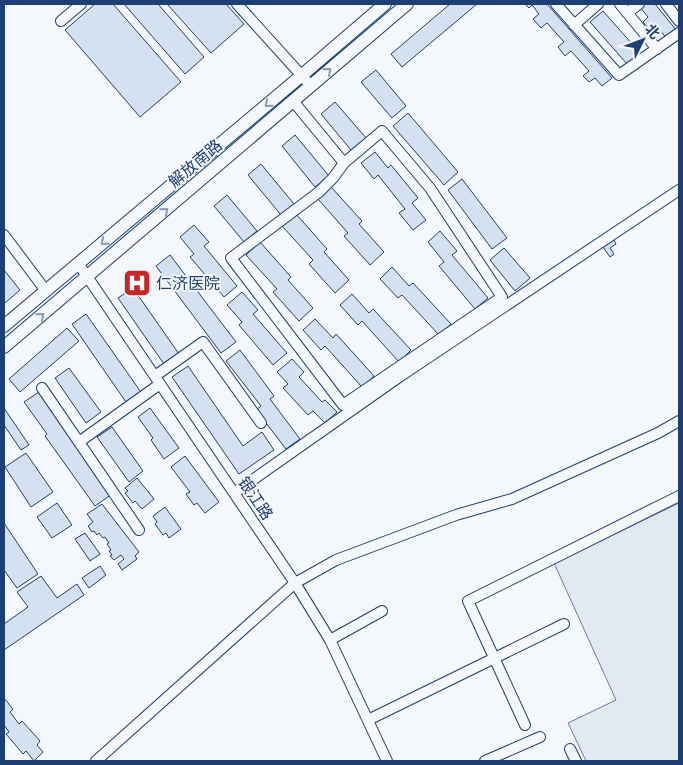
<svg xmlns="http://www.w3.org/2000/svg" width="683" height="765" viewBox="0 0 683 765" font-family="Lato,'Noto Sans SC',sans-serif">
  <rect width="100%" height="100%" fill="#f4f7fb"/>
  <path fill="#e3e9f0" stroke="#687fa3" d="M679,503V761H586L568,723L616,700L554,563Z"/>
  <path fill="#d5e0f0" stroke="#1d3f73" d="M95,4H113L181,82L140,117L65,30Z
    M124,4H158L204,57L185,74Z
    M167,4H226L244,24L211,53Z
    M450,4H477L402,67L391,54Z
    M525,4H547L612,78L602,86L595,78L589,82L583,76L589,71L571,51L565,56L558,47L564,42L547,23L541,28L533,19L539,14L532,5L529,8Z
    M642,4H655L677,31L667,39L657,26L651,31L643,22L648,17L639,6Z
    M603,11L641,54L628,65L590,22Z
    M376,70L406,106L392,118L361,82Z
    M335,102L366,138L351,150L321,114Z
    M408,113L458,172L444,185L393,126Z
    M295,135L329,176L315,187L282,146Z
    M375,152L388,168L391,165L418,198L412,203L426,220L413,230L399,213L405,209L378,175L374,179L361,163Z
    M261,164L294,204L281,215L248,175Z
    M462,179L507,238L492,249L448,190Z
    M331,187L362,221L359,224L384,252L370,265L344,236L348,233L318,199Z
    M227,195L257,231L244,242L214,206Z
    M296,214L327,249L324,252L349,280L335,293L309,264L313,260L282,226Z
    M194,225L209,242L204,246L237,286L224,297L190,257L194,254L180,237Z
    M440,231L457,251L452,255L488,298L475,309L439,266L444,262L428,242Z
    M614,240L616,244L610,248L614,254L610,257L603,247Z
    M260,242L291,277L288,280L313,308L299,321L273,292L277,289L246,255Z
    M504,248L530,278L515,291L490,260Z
    M170,255L236,342L221,353L156,266Z
    M392,267L409,286L413,283L451,324L439,335L402,295L398,298L380,279Z
    M4,270L20,290L5,303L4,302Z
    M133,288L179,354L164,364L118,298Z
    M242,292L258,310L253,314L287,353L273,365L239,325L242,322L227,305Z
    M352,294L369,313L373,309L411,350L399,362L362,321L358,325L340,305Z
    M86,314L143,395L128,405L72,324Z
    M315,319L333,338L336,334L374,376L362,387L325,346L321,350L303,330Z
    M67,328L79,341L20,392L9,379Z
    M240,350L274,396L270,399L300,439L286,449L256,410L261,406L226,361Z
    M292,359L304,372L299,377L322,402L325,400L337,412L325,423L313,411L308,415L283,388L288,384L277,372Z
    M188,366L243,446L262,432L274,450L239,474L172,377Z
    M69,368L101,412L86,423L55,378Z
    M39,392L112,494L95,506L45,436L47,434L24,402Z
    M4,408L29,445L21,450L4,425Z
    M150,408L179,448L164,459L151,440L153,438L138,417Z
    M112,427L143,471L129,482L97,437Z
    M26,453L53,492L31,507L5,467Z
    M185,456L219,502L205,513L197,503L194,505L186,494L190,492L171,467Z
    M137,478L154,499L142,509L135,501L133,503L125,493L128,491L125,488Z
    M57,503L72,525L52,538L37,517Z
    M102,504L139,552L135,556L137,559L122,570L118,564L124,559L121,555L114,560L110,556L112,555L109,551L111,550L107,544L109,543L105,537L103,538L99,533L97,535L94,531L92,532L88,526L93,522L87,514Z
    M165,507L181,529L169,538L166,533L163,535L155,524L157,522L153,516Z
    M4,523L38,574L17,588L4,570Z
    M85,533L100,554L90,561L75,539Z
    M100,566L106,575L89,588L82,578Z
    M41,576L57,598L77,584L84,595L4,650V624L28,607L17,592Z
    M4,698L13,709L10,712L19,724L22,721L40,741L37,745L43,752L34,761L26,751L23,754L6,734L9,732L4,725Z"/>
  <g fill="none" stroke-linecap="round" stroke-linejoin="round">
    <g stroke="#1d3f73" stroke-width="12">
      <path id="minor" d="M237,4L311,86
        M556,4L619,75L679,33
        M620,4L657,49
        M666,4L679,21
        M627,13L639,4
        M61,21L81,4
        M574,25L598,4
        M293,101L344,163L333,178L319,192L231,258L343,405L502,297L430,188L382,131L344,163
        M4,235L46,291
        M78,263L295,583L330,640L387,761
        M155,376L203,342L261,423
        M42,388L139,530
        M79,442L160,384
        M234,493L399,377L679,190
        M330,640L382,611
        M368,720L564,624
        M525,725L468,601L679,496
        M570,749L576,761
        M96,761L295,583L336,560L456,515L512,499L658,433L679,421
        M485,761L540,737"/>
    </g>
    <g stroke="#1d3f73" stroke-width="14">
      <path id="major" d="M4,326L301,76L385,4
        M4,347L407,4"/>
    </g>
    <use href="#minor" stroke="#f4f7fb" stroke-width="10"/>
    <use href="#major" stroke="#f4f7fb" stroke-width="12"/>
  </g>
  <defs><path id="oneway-chevron" d="M-2-3.5L2.5 0L-2 3.5" fill="none" stroke-width="1.6" stroke-linecap="round" stroke-linejoin="round" transform="scale(1.25)"/></defs>
  <g stroke="#889bb7">
    <use href="#oneway-chevron" transform="translate(328 71) rotate(-41)"/>
    <use href="#oneway-chevron" transform="translate(268 104) rotate(140)"/>
    <use href="#oneway-chevron" transform="translate(165 211) rotate(-40)"/>
    <use href="#oneway-chevron" transform="translate(104 242) rotate(140)"/>
    <use href="#oneway-chevron" transform="translate(41 316) rotate(-40)"/>
  </g>
  <defs>
    <g id="hospital-square" transform="scale(1.4375)"><rect x="-9" y="-9" width="18" height="18" rx="4" fill="#c62828" stroke="#f4f7fb"/><path d="M-5-5h3v3.5h4V-5h3V5h-3V1.5h-4V5h-3Z" fill="#fff"/></g>
  </defs>
  <g fill-rule="evenodd">
    <use href="#hospital-square" x="137" y="283"/>
  </g>
  <g text-anchor="middle" stroke-width="4" stroke-linejoin="round" paint-order="stroke">
    <g font-size="16" fill="#1d3f73" stroke="#f4f7fb">
      <text transform="translate(195 163) rotate(-40)" y="6">解放南路</text>
      <text transform="translate(256 498) rotate(56)" y="6">银江路</text>
    </g>
    <g font-size="16" fill="#1d3f73" stroke="#f4f7fb" text-anchor="start">
      <text x="156" y="289">仁济医院</text>
    </g>
  </g>
  <rect width="683" height="765" fill="none" stroke="#1d3f73" stroke-width="10"/>
  <g transform="translate(643 40) rotate(48)" stroke="#f4f7fb" stroke-width="4" paint-order="stroke">
  <path d="M0-4L9 19L0 12L-9 19Z" fill="#1d3f73"/>
  <text y="-8" font-size="14" font-weight="bold" text-anchor="middle" fill="#1d3f73">北</text>
  </g>
</svg>
